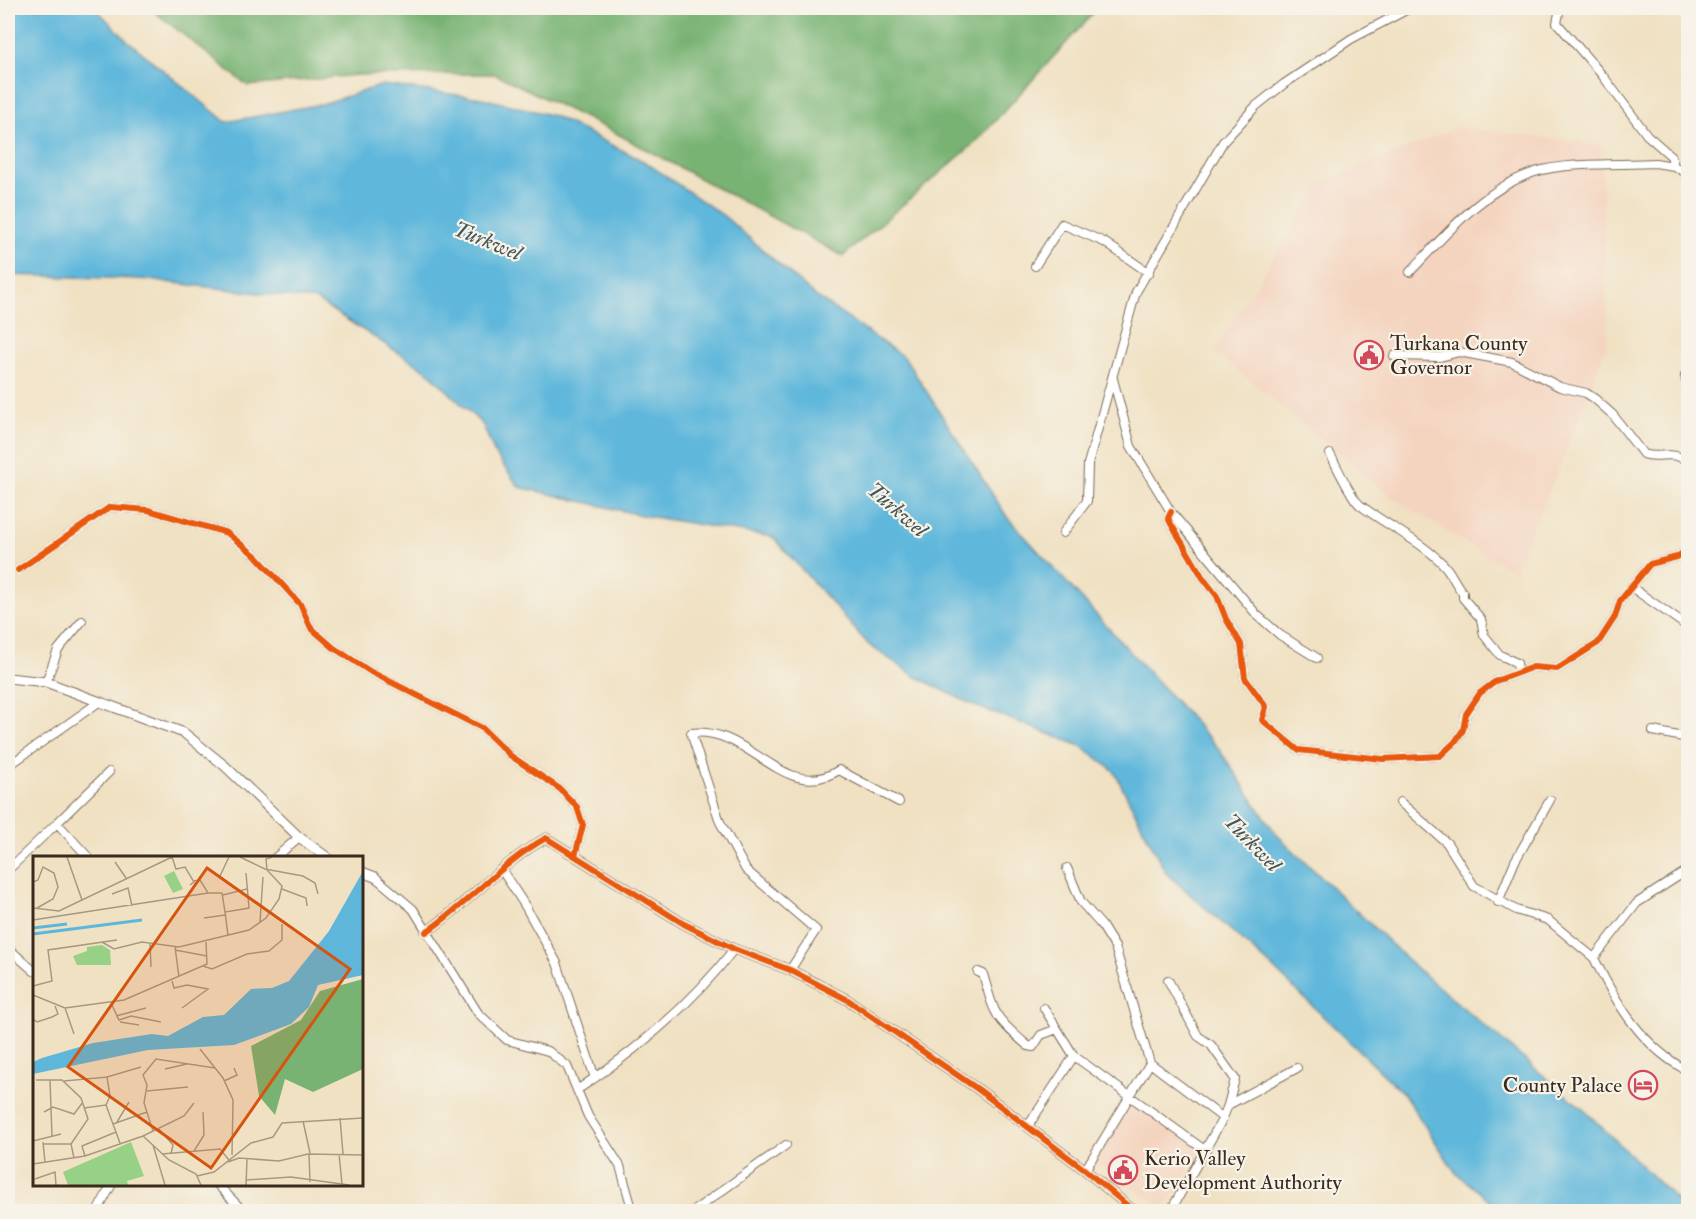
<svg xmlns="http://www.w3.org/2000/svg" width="1696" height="1219" viewBox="0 0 1696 1219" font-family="'IM FELL Double Pica',serif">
  <rect width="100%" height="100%" fill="#f7f3e8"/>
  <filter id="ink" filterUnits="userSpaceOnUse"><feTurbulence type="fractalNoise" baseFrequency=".0167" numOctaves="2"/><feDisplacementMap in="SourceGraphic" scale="12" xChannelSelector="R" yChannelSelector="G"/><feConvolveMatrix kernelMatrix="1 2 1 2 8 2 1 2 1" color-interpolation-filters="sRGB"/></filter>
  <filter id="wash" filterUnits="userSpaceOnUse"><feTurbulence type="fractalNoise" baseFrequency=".008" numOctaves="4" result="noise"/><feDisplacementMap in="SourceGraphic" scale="24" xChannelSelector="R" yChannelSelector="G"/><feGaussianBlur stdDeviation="1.35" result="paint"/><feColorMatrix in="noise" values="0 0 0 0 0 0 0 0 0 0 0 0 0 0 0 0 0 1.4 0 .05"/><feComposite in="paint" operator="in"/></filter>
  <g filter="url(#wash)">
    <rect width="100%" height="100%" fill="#f0e1c3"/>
    <path fill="#f4d4bf" d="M1459,127L1601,145L1608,342L1560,466L1514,572L1394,499L1214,351L1321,183Z
      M1131,1099L1202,1149L1164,1209L1094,1162Z"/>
    <path fill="#78b373" stroke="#5a6e48" stroke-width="1.5" d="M150,8H1098L976,142L843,256L612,131L495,74L357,75L248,86Z"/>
    <path fill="#5eb7db" stroke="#4c707c" stroke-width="1.5" d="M8,8H95L128,41L226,122L322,104L383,85L482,98L554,116L645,162L724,216L814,295L905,358L1007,517L1218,748L1276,834L1416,968L1582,1108L1688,1211H1503L1456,1173L1404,1094L1271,966L1166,873L1114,771L1081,746L973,705L915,676L869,645L773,537L641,515L519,487L495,454L483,425L426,370L316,300L141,279L8,275Z"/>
  </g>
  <g filter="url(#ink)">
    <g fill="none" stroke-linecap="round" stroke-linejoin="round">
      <g stroke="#7a6a58" stroke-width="10">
        <path id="minor" d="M1560,8L1557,23L1603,76L1647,135L1671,156L1674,166
          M1035,266L1062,224L1104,242L1149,273
          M1410,272C1446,234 1484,188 1535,172C1564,162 1622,165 1655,163L1674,166L1688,174
          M1394,356L1440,357L1459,352L1512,362L1560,387L1586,393L1595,399L1613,415L1643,454C1660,460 1668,449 1688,461
          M1688,370L1685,376L1688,389
          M1113,379L1131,446L1171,512L1257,615L1280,635L1317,658
          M1330,454C1337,466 1351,498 1360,505C1386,525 1419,540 1442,563C1451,571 1455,584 1463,593V598L1481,619L1484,635L1500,655L1517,663L1518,672
          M1684,458L1688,445
          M1171,512L1168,518L1171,524L1203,578L1217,596L1226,619L1241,644L1245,678L1266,707L1262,720L1298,750L1383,759L1440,756L1455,742L1463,730L1466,714L1480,693L1496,681L1533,667L1557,669L1598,643L1615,617L1620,601L1650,564L1677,557L1688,549
          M1063,533L1087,501L1088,464L1136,292L1223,142L1256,106L1284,84L1351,39L1410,8
          M18,570L110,507L148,510L227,533L256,556L300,604L311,628L334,648L371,672L482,728L511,756L560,789L577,807L583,825L575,856
          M1631,587L1688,627
          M46,682L58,650L82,621
          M1653,731L1688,738
          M8,766L99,702
          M1400,802L1447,843L1474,886L1516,910L1548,920L1594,958
          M57,823L109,772
          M275,858L299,837
          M1067,868L1081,902L1102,926L1115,947L1150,1063L1223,1118L1170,1212
          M501,869L524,904L557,963L595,1078
          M8,870L57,823L89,858
          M1688,870L1637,903L1594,958C1616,1003 1642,1047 1688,1071
          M375,877L413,909L478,1013L507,1040L548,1051L567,1066L588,1116L620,1166L633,1212
          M1498,902L1515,861L1550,800
          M8,948L34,971
          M790,970L816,930L746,870L720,822L691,733C750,725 784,805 839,770L899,802
          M978,972L983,974C995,1016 994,1017 1028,1046L1033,1047L1041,1035L1057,1029
          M1168,980L1198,1036L1211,1045L1235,1079L1228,1105
          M1044,1008L1074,1056L1206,1151
          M577,1090C636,1051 691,1005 734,949
          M1223,1118L1228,1105L1297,1068
          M1028,1126L1074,1056
          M1085,1170L1150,1063
          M217,1184L244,1212
          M97,1212L112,1184
          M692,1212L786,1145"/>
      </g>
      <g stroke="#7a6a58" stroke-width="11">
        <path id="tertiary" d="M8,678L46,682L184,733L225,766L299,837L328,858
          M362,872L375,877
          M426,932C469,903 501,863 546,838L684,924L734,949L790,970L848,1000L979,1090L1085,1170L1135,1212"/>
      </g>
      <use href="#minor" stroke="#fff" stroke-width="8"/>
      <use href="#tertiary" stroke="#fff" stroke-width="9"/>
      <g stroke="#f7f3e8" stroke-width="10">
        <path id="cycleway" d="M1171,512L1168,518L1171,524L1203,578L1217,596L1226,619L1241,644L1245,678L1266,707L1262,720L1298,750L1383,759L1440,756L1455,742L1463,730L1466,714L1480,693L1496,681L1533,667L1557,669L1598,643L1615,617L1620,601L1650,564L1677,557L1688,549
          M18,570L110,507L148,510L227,533L256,556L300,604L311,628L334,648L371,672L482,728L511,756L560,789L577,807L583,825L575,856
          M426,932C469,903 501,863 546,838L684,924L734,949L790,970L848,1000L979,1090L1085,1170L1135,1212"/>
      </g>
      <use href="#cycleway" stroke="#e8590c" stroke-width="6"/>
    </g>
  </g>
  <defs>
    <g id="civic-ring" transform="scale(1.5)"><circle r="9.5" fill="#f7f3e8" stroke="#d1495b" stroke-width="1.5"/><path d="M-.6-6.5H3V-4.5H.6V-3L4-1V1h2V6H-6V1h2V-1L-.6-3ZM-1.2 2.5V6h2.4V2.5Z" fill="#d1495b"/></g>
    <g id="hotel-ring" transform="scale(1.5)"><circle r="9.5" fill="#f7f3e8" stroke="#d1495b" stroke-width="1.5"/><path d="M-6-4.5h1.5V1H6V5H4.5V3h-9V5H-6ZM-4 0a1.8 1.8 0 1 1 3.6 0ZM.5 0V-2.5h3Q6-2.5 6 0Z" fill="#d1495b"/></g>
  </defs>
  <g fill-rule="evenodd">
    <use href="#civic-ring" x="1369" y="355"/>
    <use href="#hotel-ring" x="1643" y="1085"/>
    <use href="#civic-ring" x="1123" y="1170"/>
  </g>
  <g text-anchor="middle" stroke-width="4.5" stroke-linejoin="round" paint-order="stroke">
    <g font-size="21" fill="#3b2a1e" stroke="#f7f3e8" text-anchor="start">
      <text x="1390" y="350">Turkana County<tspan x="1390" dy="24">Governor</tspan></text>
      <text x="1622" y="1092" text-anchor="end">County Palace</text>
      <text x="1144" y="1165">Kerio Valley<tspan x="1144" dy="24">Development Authority</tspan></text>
    </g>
    <g font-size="22" font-style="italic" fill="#465457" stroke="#f7f3e8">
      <text transform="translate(488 240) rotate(22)" y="8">Turkwel</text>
      <text transform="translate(898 509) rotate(41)" y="8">Turkwel</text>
      <text transform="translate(1253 842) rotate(46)" y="8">Turkwel</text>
    </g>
  </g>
  <g transform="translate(33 856)">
    <rect width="330" height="330" fill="#f0e1c3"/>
    <path d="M141,15L150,33L140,37L131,20ZM69,89L77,94L78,109H44L40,100L54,95V91ZM98,286L111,320L94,325L95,329H35L30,316Z" fill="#96d186"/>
    <path d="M330,123V213L280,236L252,223L242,259L226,240L218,190L268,164L287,135Z" fill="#78b373"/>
    <path d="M330,15V119L285,129L276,151L258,168L201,189L115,194L0,218V206L9,202L60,187L119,178L135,180L170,161L191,159L218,133L239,132L256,125L296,75Z" fill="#5eb7db"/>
    <path fill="none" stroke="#5eb7db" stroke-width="3" d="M0,72L34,68M0,78L109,64"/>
    <path fill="none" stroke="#a89881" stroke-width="1.5" d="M34,1L49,44M139,1L143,13L152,11L161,26L157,29M207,1L232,13L270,20L282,27L285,38M82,6L93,22M186,22L196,1M160,25L167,24L175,37H189L192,56M0,26L5,24L10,11L21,17L25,31L20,43L4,52M249,33L273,42L274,50M79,38L95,32L99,50M190,39L214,33M0,52L26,55L139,1M171,62L192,59M0,64L175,37M227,66L230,21M195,79L192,56L216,52L213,17M69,86L81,93L109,86L146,91L216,74L233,62L246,43L249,30L234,14L233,3L239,1M117,87L118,111M142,91L146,121M142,94L174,100M170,110L179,113L214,98L236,95L249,84V68M139,125L141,132L154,129L175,133L149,152M0,130L19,125L15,94L84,84M0,139L32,152L91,144L174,108L173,86M78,147L86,164L98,160L128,166M32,152L41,178M83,160L113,152M0,163L4,166L19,161L25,158L22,150M87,166L106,169M167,193L190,222L200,244L199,299M132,213L154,208M74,221L108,211M3,224H29L48,242L55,263L38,288L41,302M17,224L19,281M31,225L74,221L77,240L73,249M191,225L204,219L201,212M114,235L155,231M51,252L73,249L87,287M11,256L20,251L41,258L50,246M307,262L310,298M270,265L277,297M84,266L96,246M80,268L114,256M125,272L140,289L138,298M120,275L111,247L114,229L110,219L123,203L182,212M110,280L136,304L163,318L168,329M0,285L28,278M10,286L12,306M10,288H38M120,289L132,329M161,295L171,279L170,256M129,298L187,293L196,304M276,298L277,326M306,298L309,328M52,300L49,290L83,276M195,306L206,302L246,305L275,298L330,299M0,308L52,300L110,280L151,260L161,247M164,320L181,316L218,287L240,281L249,267L330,262M2,323L22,316L23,329M213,324L258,321L316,329M213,329L214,303"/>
    <path fill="#d7540e" fill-opacity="0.15" stroke="#d7540e" stroke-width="3" d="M174,12L317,113L178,312L35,211Z"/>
    <rect width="330" height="330" fill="none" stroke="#3b2a1e" stroke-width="3"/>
  </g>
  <rect width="1696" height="1219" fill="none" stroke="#f7f3e8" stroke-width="30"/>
</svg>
